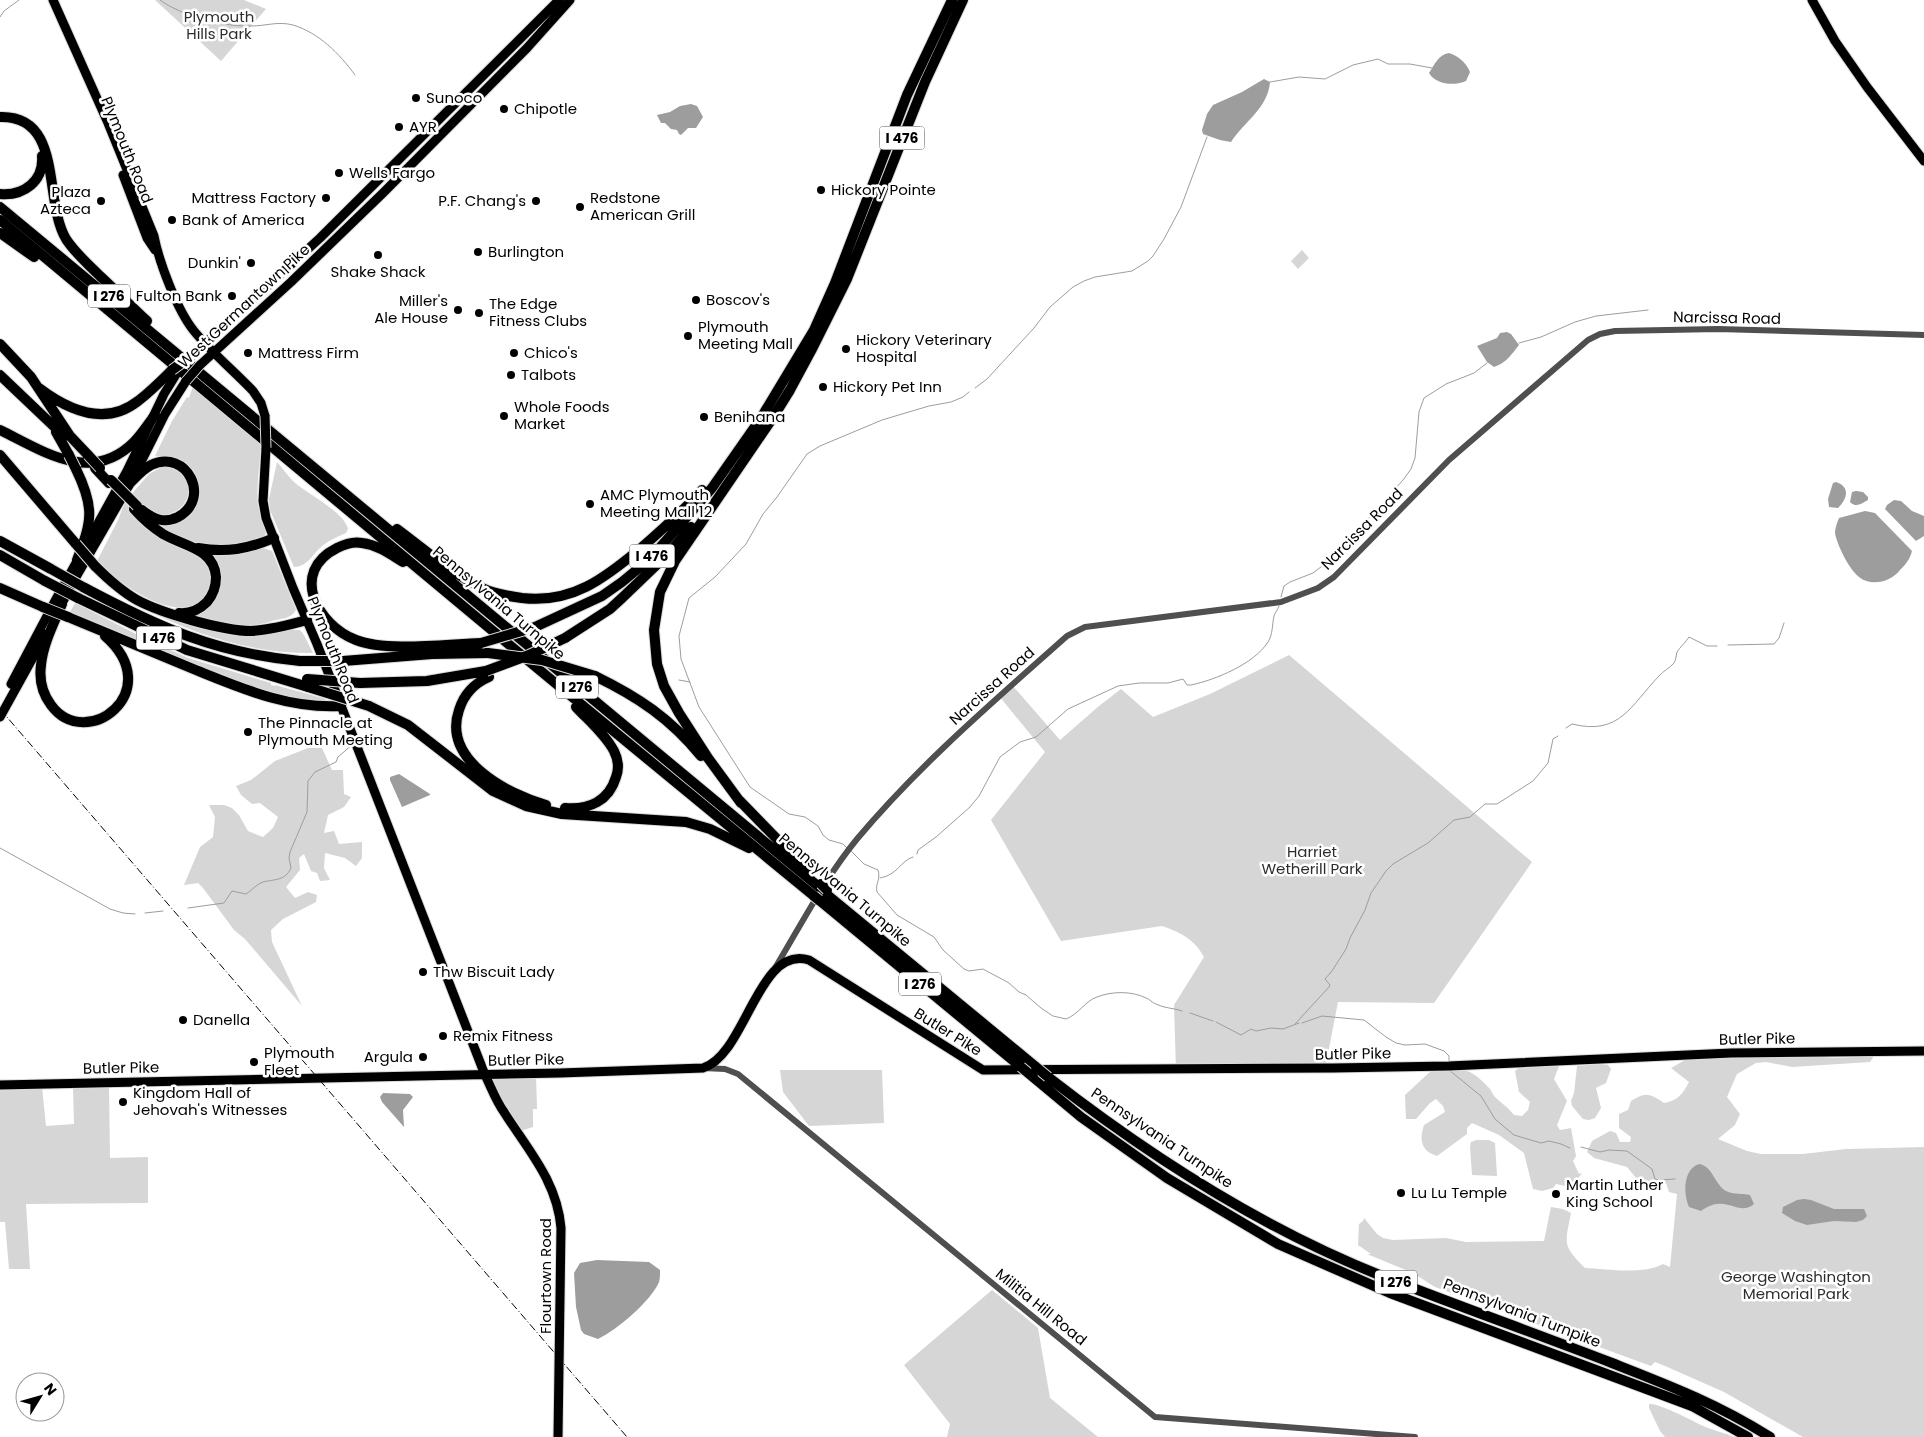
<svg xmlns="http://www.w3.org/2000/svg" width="1924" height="1437" viewBox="0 0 1924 1437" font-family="Poppins,sans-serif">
  <rect width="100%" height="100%" fill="#fff"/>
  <path fill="#d6d6d6" d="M155,0H244L266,9L221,61Z
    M1302,250L1309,258L1298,269L1291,261Z
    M193,386L261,443C260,464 256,485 258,505C259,514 265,523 266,531C266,550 201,545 190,541C178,537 166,530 155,523C164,524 174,525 182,520C206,507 205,473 181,460C173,456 163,457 155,456L172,421L187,397L189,398Z
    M277,462C282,467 287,475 292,480C306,494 344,511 348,529L346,533C337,537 327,541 320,548C312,555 307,567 294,567L293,565L270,510L269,499Z
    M162,467C206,467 191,525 152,513C144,510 137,502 130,496L149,474Z
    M125,502C130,507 132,515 138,520C149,533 167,542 182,549C192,553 202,555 207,565C212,574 212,585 207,594C184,631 116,583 97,561L118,520Z
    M263,548L272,551L296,610C290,620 281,618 272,621C244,630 223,625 196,616L213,599L211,555L242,554Z
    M75,603L138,635L188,658L271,683V685L275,686V685L326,699L323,702L290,698L258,689L192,664L70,612Z
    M143,608L210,628L300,630L304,635L313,653C254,654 195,635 143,608Z
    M1289,655L1532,862L1434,1003L1338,1002L1325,1069L1176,1070L1174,1005L1204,957C1194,939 1182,933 1162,926L1061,941L991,820L1045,752L999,696L1012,685L1060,740L1099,706L1121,689L1153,717L1210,694Z
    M308,748H322L332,770H343L344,794L351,797L344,807L328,815L324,833L334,831L339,844L362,842V858L356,866L345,858L325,853L324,868L330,880L320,881L317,873L311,871L304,854L299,858L300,870L286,887L295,898L308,892L317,895L316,902L283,919L271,930L272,942L302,1006L245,939L234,930L203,888L198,883L184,885L200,847L213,837L215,817L209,805H224L232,808L239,815L248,831L263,837L273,828L278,817L260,803L252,804L241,795L236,786L251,780L275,761Z
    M1809,1056L1834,1058L1874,1056L1870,1062L1792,1067L1766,1062L1756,1063L1737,1074L1727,1097L1740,1114L1735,1125L1718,1139L1747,1151L1761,1154H1803L1846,1149L1924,1147V1437H1803L1724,1392L1665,1366L1655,1362L1651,1366L1435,1287L1413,1273L1367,1254H1371L1358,1245L1359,1224L1363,1221L1364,1218L1377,1234L1383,1238L1393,1240L1446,1238L1466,1242L1544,1241C1547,1229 1548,1219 1551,1207L1563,1209L1571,1213C1565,1244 1562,1245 1585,1268C1607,1269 1643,1275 1663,1264L1670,1267L1677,1194L1669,1192L1666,1183L1653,1188L1637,1179L1627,1167L1594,1158L1587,1152L1592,1141L1610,1131L1616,1133L1620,1142H1630L1631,1137L1619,1128V1114L1628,1110L1631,1101C1646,1092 1649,1093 1664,1103C1677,1101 1683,1094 1689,1082L1671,1068L1687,1059Z
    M1600,1064L1608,1065L1611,1069L1606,1083L1596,1088L1601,1108L1595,1118L1589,1120L1583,1119L1572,1106L1571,1101L1574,1093L1577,1066Z
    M1559,1066L1554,1079L1567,1101L1557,1125L1560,1130L1571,1128L1576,1156L1573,1161L1579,1174L1582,1173L1574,1185L1565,1186L1556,1184L1553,1188L1542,1191L1533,1189L1524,1153L1499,1135L1472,1123L1467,1128V1134L1437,1156C1421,1151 1419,1140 1424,1125L1445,1112L1443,1106L1436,1099L1430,1103L1416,1119H1406L1405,1095L1432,1070C1459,1069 1468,1065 1488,1087C1491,1089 1492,1093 1494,1096C1501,1103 1508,1107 1514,1115L1522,1116L1528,1110L1530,1102L1519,1092L1515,1071L1520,1067Z
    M780,1070H882L884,1123L809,1126L783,1092Z
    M536,1074L537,1109H533V1127L517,1132L485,1075Z
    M109,1086L110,1158L148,1157V1203L26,1204L30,1269H9L5,1222H0V1089L42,1087L46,1126L74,1124L73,1088Z
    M1476,1140H1489L1495,1143L1497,1176L1472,1175L1470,1147L1471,1142Z
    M992,1290L1038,1328L1050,1398L1098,1437H947L950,1424L904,1365Z
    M1649,1404C1661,1403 1693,1422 1708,1428C1716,1431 1725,1433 1734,1437H1665L1660,1431L1649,1408Z"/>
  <path fill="#9d9d9d" d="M1449,53C1458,56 1466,62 1470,72L1466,81C1455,86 1436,85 1429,73C1435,64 1438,55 1449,53Z
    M1264,79L1270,82C1268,108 1244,122 1231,142L1220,140L1203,134L1202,130L1207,114L1213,105L1242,92Z
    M691,104L697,106L703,117L696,128H688L681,135L679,134L677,130L671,129L665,123H661L657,115L670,112L680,106Z
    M1507,332L1511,334L1519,345C1512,354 1506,363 1494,367L1487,362L1477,346L1497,338L1500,333Z
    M1836,482C1851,487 1847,499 1838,508L1829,507L1828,499L1833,483Z
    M1856,491L1863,492L1868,497V500C1861,504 1856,508 1850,502L1852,492Z
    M1894,500L1901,501L1912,511L1924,516V536L1916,541L1885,509L1887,505Z
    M1865,511L1875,513L1912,551C1910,559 1906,564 1900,570C1891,582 1871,587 1859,577C1849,569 1837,545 1835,533C1835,528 1837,523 1839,518Z
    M399,774L430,794V795L402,807L390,780V777Z
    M383,1093L410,1094L413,1097L403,1110L404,1127L382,1102L380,1097Z
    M1699,1164C1713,1166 1714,1184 1726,1191C1734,1195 1742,1193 1750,1195L1754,1204C1744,1213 1734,1205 1723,1204C1714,1203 1707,1207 1701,1211L1689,1207C1683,1194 1683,1169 1699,1164Z
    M1804,1199L1811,1200L1834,1209H1864L1867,1216L1863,1220L1856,1222L1834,1221L1807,1225L1795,1221L1782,1213L1783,1207L1797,1200Z
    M597,1260L649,1262L660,1270C660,1274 660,1279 659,1282C651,1301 617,1330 598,1339L584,1334L581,1330L576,1307L574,1273L580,1263Z"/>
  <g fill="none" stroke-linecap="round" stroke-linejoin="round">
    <path stroke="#9d9d9d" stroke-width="1" d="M160,0C182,16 223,27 251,26C266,26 278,21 293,25C319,33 339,53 355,75
      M0,17L4,11L19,0
      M1270,82L1299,77L1325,79L1353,65L1378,59L1388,64H1410L1432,68
      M1519,343L1541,337L1575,322L1596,316L1648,310
      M975,388L987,379L1034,328L1050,307L1073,287L1084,281L1095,277L1132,271L1148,261L1153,256L1164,239L1181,207L1207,137
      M1281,597L1284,586L1290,582L1313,573L1330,560L1359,530L1368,519L1403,480L1411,469L1415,458L1419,412L1424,398L1446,384L1474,373L1487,363
      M1728,645L1774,644L1779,638L1784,623
      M679,680L690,682
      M1566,728L1572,724C1620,736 1631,705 1659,676C1663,671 1670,668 1674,663C1676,660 1676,656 1677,652C1680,647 1686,642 1689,637L1707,646H1717
      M359,742L373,734
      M0,848L110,909L123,913L135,914
      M847,848L843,844L829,840L823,835L818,826L805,817L789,814L750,787L699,707L681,659L679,636L689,598L715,577L746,544L763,514L777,497L807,454L820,446L882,420L929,406L951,402L963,397L969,392
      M850,850L864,864L878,870C881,879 875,884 877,892L897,915L934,937L943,950L964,969L969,971L983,969L1009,983L1019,992L1026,995L1041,1008L1053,1016L1066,1019C1079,1014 1085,1001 1097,997C1112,991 1132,991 1146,998C1150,999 1152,1003 1156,1004C1163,1008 1174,1008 1182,1011
      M917,854L918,850L936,837L970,807L979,796L1000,757L1020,742L1036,737L1068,709L1118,686L1139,683H1168L1183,679L1187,685H1191C1215,680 1254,664 1268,642C1273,634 1272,625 1274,616C1275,612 1278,610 1279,606
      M880,878C898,875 900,861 913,857
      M188,908L224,903L232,891L246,894C252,890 257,884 263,882C275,879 285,881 291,868L289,858L290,852L307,812L308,781L315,772L336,762L338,757L353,744
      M145,913L163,911
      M1190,1013L1213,1021
      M1216,1022L1241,1035L1251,1029L1256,1031L1271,1028L1283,1029L1299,1023
      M1302,1023L1322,1016L1364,1020L1386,1037L1396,1043L1405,1045L1425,1044L1444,1051L1449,1056V1061
      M1295,1024L1329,987L1330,985L1325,979L1332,971L1346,949L1350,938L1365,910L1371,893L1386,871L1393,864L1428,843L1454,820L1470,817L1485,804H1497L1533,781L1548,763L1553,739L1558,736
      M1449,1070L1481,1096L1495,1119L1514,1135L1541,1143L1549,1141L1561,1144L1570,1148
      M1581,1147L1600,1152L1609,1150L1627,1151L1652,1169L1655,1179L1658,1180L1675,1179"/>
    <g stroke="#dbdbdb" stroke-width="11">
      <path id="major" d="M53,0L108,123L154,236C159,262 177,310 194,331C212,353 234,371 253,391L261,403L265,416
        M1812,0L1835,41L1867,87L1924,161
        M123,175L147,238L155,250
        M191,356L320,238L559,0
        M200,365L291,282L383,193L527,48L570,0
        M266,448L263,501L266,518L293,588L317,644L485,1075C491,1087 496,1101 504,1112C528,1150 557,1181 561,1228L558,1437
        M59,609L76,577L131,482L165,414L186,381
        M11,684L56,599L127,471L164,394L177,373
        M0,717L46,634
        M0,1085L560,1073L703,1068C746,1055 758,944 809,960L983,1070L1334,1068L1449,1066L1731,1053L1924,1051"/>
    </g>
    <g stroke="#dbdbdb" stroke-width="12">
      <path id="highway" d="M0,117C64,115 43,201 66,239C75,253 88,264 100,276C116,291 131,306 147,321
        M0,194C24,196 44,181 42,156
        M0,207L819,887
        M0,220L548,677L814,896
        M0,233L34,257
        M0,344L31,377L70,436L88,455
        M0,375L64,436
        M39,388C68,410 105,427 138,401C150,392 161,381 172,370
        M0,430C43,451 91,485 134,442C142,434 148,424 155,415
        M56,432L69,455
        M0,455L76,544
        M95,468L109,483
        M76,469C95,508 92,521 77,560
        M131,482C137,476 143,469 151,465C187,448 212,499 178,517C164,524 153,519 142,510
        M134,509C142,518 152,527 163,534C183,546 214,548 216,577C216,586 213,595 207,602C199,610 190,614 179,613
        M397,529C424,549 451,573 482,588C494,594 508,596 522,598C572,604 605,578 641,548C663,529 683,511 702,490
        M0,541L51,569
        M198,548C226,553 248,549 274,538
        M0,555L45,581
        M403,562C390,554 378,545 362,543C353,541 345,544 337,548C289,572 317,625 356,640C386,652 447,644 481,643
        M95,566C108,579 121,591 137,600C161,613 223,631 251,631C270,630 289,625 307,620
        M83,587C158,627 215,653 300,661
        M0,588L43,607
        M78,598L187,650L308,687
        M62,604C54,623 43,644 41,665C39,680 42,693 51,705C86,753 168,691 105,636
        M68,617C109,634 150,651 191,668C241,688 287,709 341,706
        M535,627L602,596L622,582L650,559L712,488L761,418L814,330L835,283L907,95L952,0
        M565,638L610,609L622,598L669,553L691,527
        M343,661L432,654L488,653
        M595,676C638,697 670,718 701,756
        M489,677C475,683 464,694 459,710C442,760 507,794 546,805
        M360,683L427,681L486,671
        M369,706L408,725L493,791L526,806L562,814L686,822L710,829L749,848
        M738,799L808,871
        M741,803L708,758L679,713L664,686L657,664L654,630L660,592L675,561L772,419L790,390L811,351L847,279L925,82L963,0
        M565,808C589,810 609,801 616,777C619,769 618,759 614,751C605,734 589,721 576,707
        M825,893L1036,1067
        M819,900L1021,1067
        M1033,1077L1081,1117L1167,1178L1278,1244L1390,1293L1692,1406L1748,1437
        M1048,1077C1152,1158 1264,1230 1387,1278C1461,1307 1537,1334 1612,1363C1668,1385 1718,1404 1770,1437"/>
    </g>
    <path stroke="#4f4f4f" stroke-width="6" d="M775,968C801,925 825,878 857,839C920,764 994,701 1067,636L1085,627L1281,602L1318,588L1334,577L1449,460L1588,340L1600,334L1615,331L1718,329L1924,335
      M703,1068L725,1069L738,1074L1155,1417L1415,1437"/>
    <use href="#major" stroke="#000" stroke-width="9"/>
    <use href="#highway" stroke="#000" stroke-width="10"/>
    <path stroke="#000" stroke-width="1" stroke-dasharray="8 2.5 1 2.5" stroke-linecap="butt" d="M0,709L627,1437"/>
    <g stroke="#dbdbdb" stroke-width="11" stroke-linecap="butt">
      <path id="major-bridge" d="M186,381L200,365
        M265,416L266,448"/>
    </g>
    <g stroke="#dbdbdb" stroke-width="12" stroke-linecap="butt">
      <path id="highway-bridge" d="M172,370L191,356
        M69,455L76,469
        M88,455L100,468
        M111,480L137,506
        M76,544L95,566
        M51,569L83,587
        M45,581L78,598
        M43,607L68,617
        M481,643L535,627
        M488,653L542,660L595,676
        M300,661H343
        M486,671L529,655L565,638
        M307,679L360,683
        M308,687L369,706
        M821,884L827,890
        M814,896L819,900
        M1021,1067L1033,1077
        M1036,1067L1048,1077"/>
    </g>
    <use href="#major-bridge" stroke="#000" stroke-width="9"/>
    <use href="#highway-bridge" stroke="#000" stroke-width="10"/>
  </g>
  <g fill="#000" stroke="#fff" stroke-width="2">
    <circle cx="416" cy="98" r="5"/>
    <circle cx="504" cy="109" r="5"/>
    <circle cx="399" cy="127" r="5"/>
    <circle cx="339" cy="173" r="5"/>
    <circle cx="821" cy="190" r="5"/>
    <circle cx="326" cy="198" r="5"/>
    <circle cx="101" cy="201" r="5"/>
    <circle cx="536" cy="201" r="5"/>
    <circle cx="580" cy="207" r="5"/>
    <circle cx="172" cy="220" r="5"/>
    <circle cx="478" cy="252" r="5"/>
    <circle cx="378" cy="255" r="5"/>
    <circle cx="251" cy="263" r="5"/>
    <circle cx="232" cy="296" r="5"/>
    <circle cx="696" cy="300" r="5"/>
    <circle cx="458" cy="310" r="5"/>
    <circle cx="479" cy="313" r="5"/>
    <circle cx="688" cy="336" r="5"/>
    <circle cx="846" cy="349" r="5"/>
    <circle cx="248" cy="353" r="5"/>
    <circle cx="514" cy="353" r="5"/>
    <circle cx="511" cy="375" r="5"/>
    <circle cx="823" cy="387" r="5"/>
    <circle cx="504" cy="416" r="5"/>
    <circle cx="704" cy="417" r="5"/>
    <circle cx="590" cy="504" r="5"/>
    <circle cx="248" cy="732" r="5"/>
    <circle cx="423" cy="972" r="5"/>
    <circle cx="183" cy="1020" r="5"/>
    <circle cx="443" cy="1036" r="5"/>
    <circle cx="423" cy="1057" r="5"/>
    <circle cx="254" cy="1062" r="5"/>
    <circle cx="123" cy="1102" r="5"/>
    <circle cx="1401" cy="1193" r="5"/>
    <circle cx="1556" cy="1194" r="5"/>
  </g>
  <g text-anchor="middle" stroke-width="5" stroke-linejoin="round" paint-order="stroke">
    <g fill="#fff" stroke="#4c4c4c" stroke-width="1">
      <rect x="879.5" y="126.5" width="45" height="23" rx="4"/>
      <rect x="88" y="284.5" width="42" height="23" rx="4"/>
      <rect x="629.5" y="544.5" width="45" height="23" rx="4"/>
      <rect x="136.5" y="626.5" width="45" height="23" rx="4"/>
      <rect x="556" y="675.5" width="42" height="23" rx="4"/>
      <rect x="899" y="972.5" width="42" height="23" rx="4"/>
      <rect x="1375" y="1270.5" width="42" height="23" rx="4"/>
    </g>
    <g font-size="14" font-weight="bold" fill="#000">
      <text x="902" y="143">I 476</text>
      <text x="109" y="301">I 276</text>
      <text x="652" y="561">I 476</text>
      <text x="159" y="643">I 476</text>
      <text x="577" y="692">I 276</text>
      <text x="920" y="989">I 276</text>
      <text x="1396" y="1287">I 276</text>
    </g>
    <g font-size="15" fill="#2d2d2d" stroke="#fff">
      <text x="219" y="22">Plymouth<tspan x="219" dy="17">Hills Park</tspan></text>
      <text x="1312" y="857">Harriet<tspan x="1312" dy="17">Wetherill Park</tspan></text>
      <text x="1796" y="1282">George Washington<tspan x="1796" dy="17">Memorial Park</tspan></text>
    </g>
    <g font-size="15" fill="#000" stroke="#fff" text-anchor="start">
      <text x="426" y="103">Sunoco</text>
      <text x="514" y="114">Chipotle</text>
      <text x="409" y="132">AYR</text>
      <text x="349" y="178">Wells Fargo</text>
      <text x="831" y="195">Hickory Pointe</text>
      <text x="91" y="197" text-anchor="end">Plaza<tspan x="91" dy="17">Azteca</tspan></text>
      <text x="316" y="203" text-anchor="end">Mattress Factory</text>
      <text x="590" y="203">Redstone<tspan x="590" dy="17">American Grill</tspan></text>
      <text x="526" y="206" text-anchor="end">P.F. Chang's</text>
      <text x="182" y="225">Bank of America</text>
      <text x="488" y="257">Burlington</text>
      <text x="241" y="268" text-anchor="end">Dunkin'</text>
      <text x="378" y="277" text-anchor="middle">Shake Shack</text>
      <text x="222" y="301" text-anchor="end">Fulton Bank</text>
      <text x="706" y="305">Boscov's</text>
      <text x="448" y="306" text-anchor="end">Miller's<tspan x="448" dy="17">Ale House</tspan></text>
      <text x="489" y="309">The Edge<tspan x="489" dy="17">Fitness Clubs</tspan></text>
      <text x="698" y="332">Plymouth<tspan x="698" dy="17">Meeting Mall</tspan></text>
      <text x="856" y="345">Hickory Veterinary<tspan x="856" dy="17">Hospital</tspan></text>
      <text x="258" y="358">Mattress Firm</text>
      <text x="524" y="358">Chico's</text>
      <text x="521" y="380">Talbots</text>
      <text x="833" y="392">Hickory Pet Inn</text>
      <text x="514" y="412">Whole Foods<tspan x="514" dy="17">Market</tspan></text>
      <text x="714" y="422">Benihana</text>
      <text x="600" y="500">AMC Plymouth<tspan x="600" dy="17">Meeting Mall 12</tspan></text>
      <text x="258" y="728">The Pinnacle at<tspan x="258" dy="17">Plymouth Meeting</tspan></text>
      <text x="433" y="977">Thw Biscuit Lady</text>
      <text x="193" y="1025">Danella</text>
      <text x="453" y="1041">Remix Fitness</text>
      <text x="264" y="1058">Plymouth<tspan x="264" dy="17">Fleet</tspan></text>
      <text x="413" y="1062" text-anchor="end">Argula</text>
      <text x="133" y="1098">Kingdom Hall of<tspan x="133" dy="17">Jehovah's Witnesses</tspan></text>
      <text x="1566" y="1190">Martin Luther<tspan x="1566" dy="17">King School</tspan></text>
      <text x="1411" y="1198">Lu Lu Temple</text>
    </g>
    <g font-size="15" fill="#000" stroke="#fff">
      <text transform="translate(127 150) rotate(68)" y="5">Plymouth Road</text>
      <text transform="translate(244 306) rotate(-43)" y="5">West Germantown Pike</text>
      <text transform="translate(1727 318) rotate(1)" y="5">Narcissa Road</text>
      <text transform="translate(1362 529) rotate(-45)" y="5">Narcissa Road</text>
      <text transform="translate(499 603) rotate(40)" y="5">Pennsylvania Turnpike</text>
      <text transform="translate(333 650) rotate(68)" y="5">Plymouth Road</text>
      <text transform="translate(992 686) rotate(-42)" y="5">Narcissa Road</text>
      <text transform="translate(845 890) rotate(40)" y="5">Pennsylvania Turnpike</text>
      <text transform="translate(948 1032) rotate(32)" y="5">Butler Pike</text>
      <text transform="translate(1757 1039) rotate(-1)" y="5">Butler Pike</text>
      <text transform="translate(1353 1054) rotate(-1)" y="5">Butler Pike</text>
      <text transform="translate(526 1060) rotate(-1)" y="5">Butler Pike</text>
      <text transform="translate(121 1068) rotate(-1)" y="5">Butler Pike</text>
      <text transform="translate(1162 1138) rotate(34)" y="5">Pennsylvania Turnpike</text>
      <text transform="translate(546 1276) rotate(-90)" y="5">Flourtown Road</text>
      <text transform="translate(1041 1307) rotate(39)" y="5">Militia Hill Road</text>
      <text transform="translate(1522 1313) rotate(21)" y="5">Pennsylvania Turnpike</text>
    </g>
  </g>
  <g transform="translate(40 1397) rotate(53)"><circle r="24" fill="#ffffff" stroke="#999999"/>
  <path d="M0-4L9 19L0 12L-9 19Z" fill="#000000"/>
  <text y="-8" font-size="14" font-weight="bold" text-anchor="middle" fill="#000000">N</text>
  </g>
</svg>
